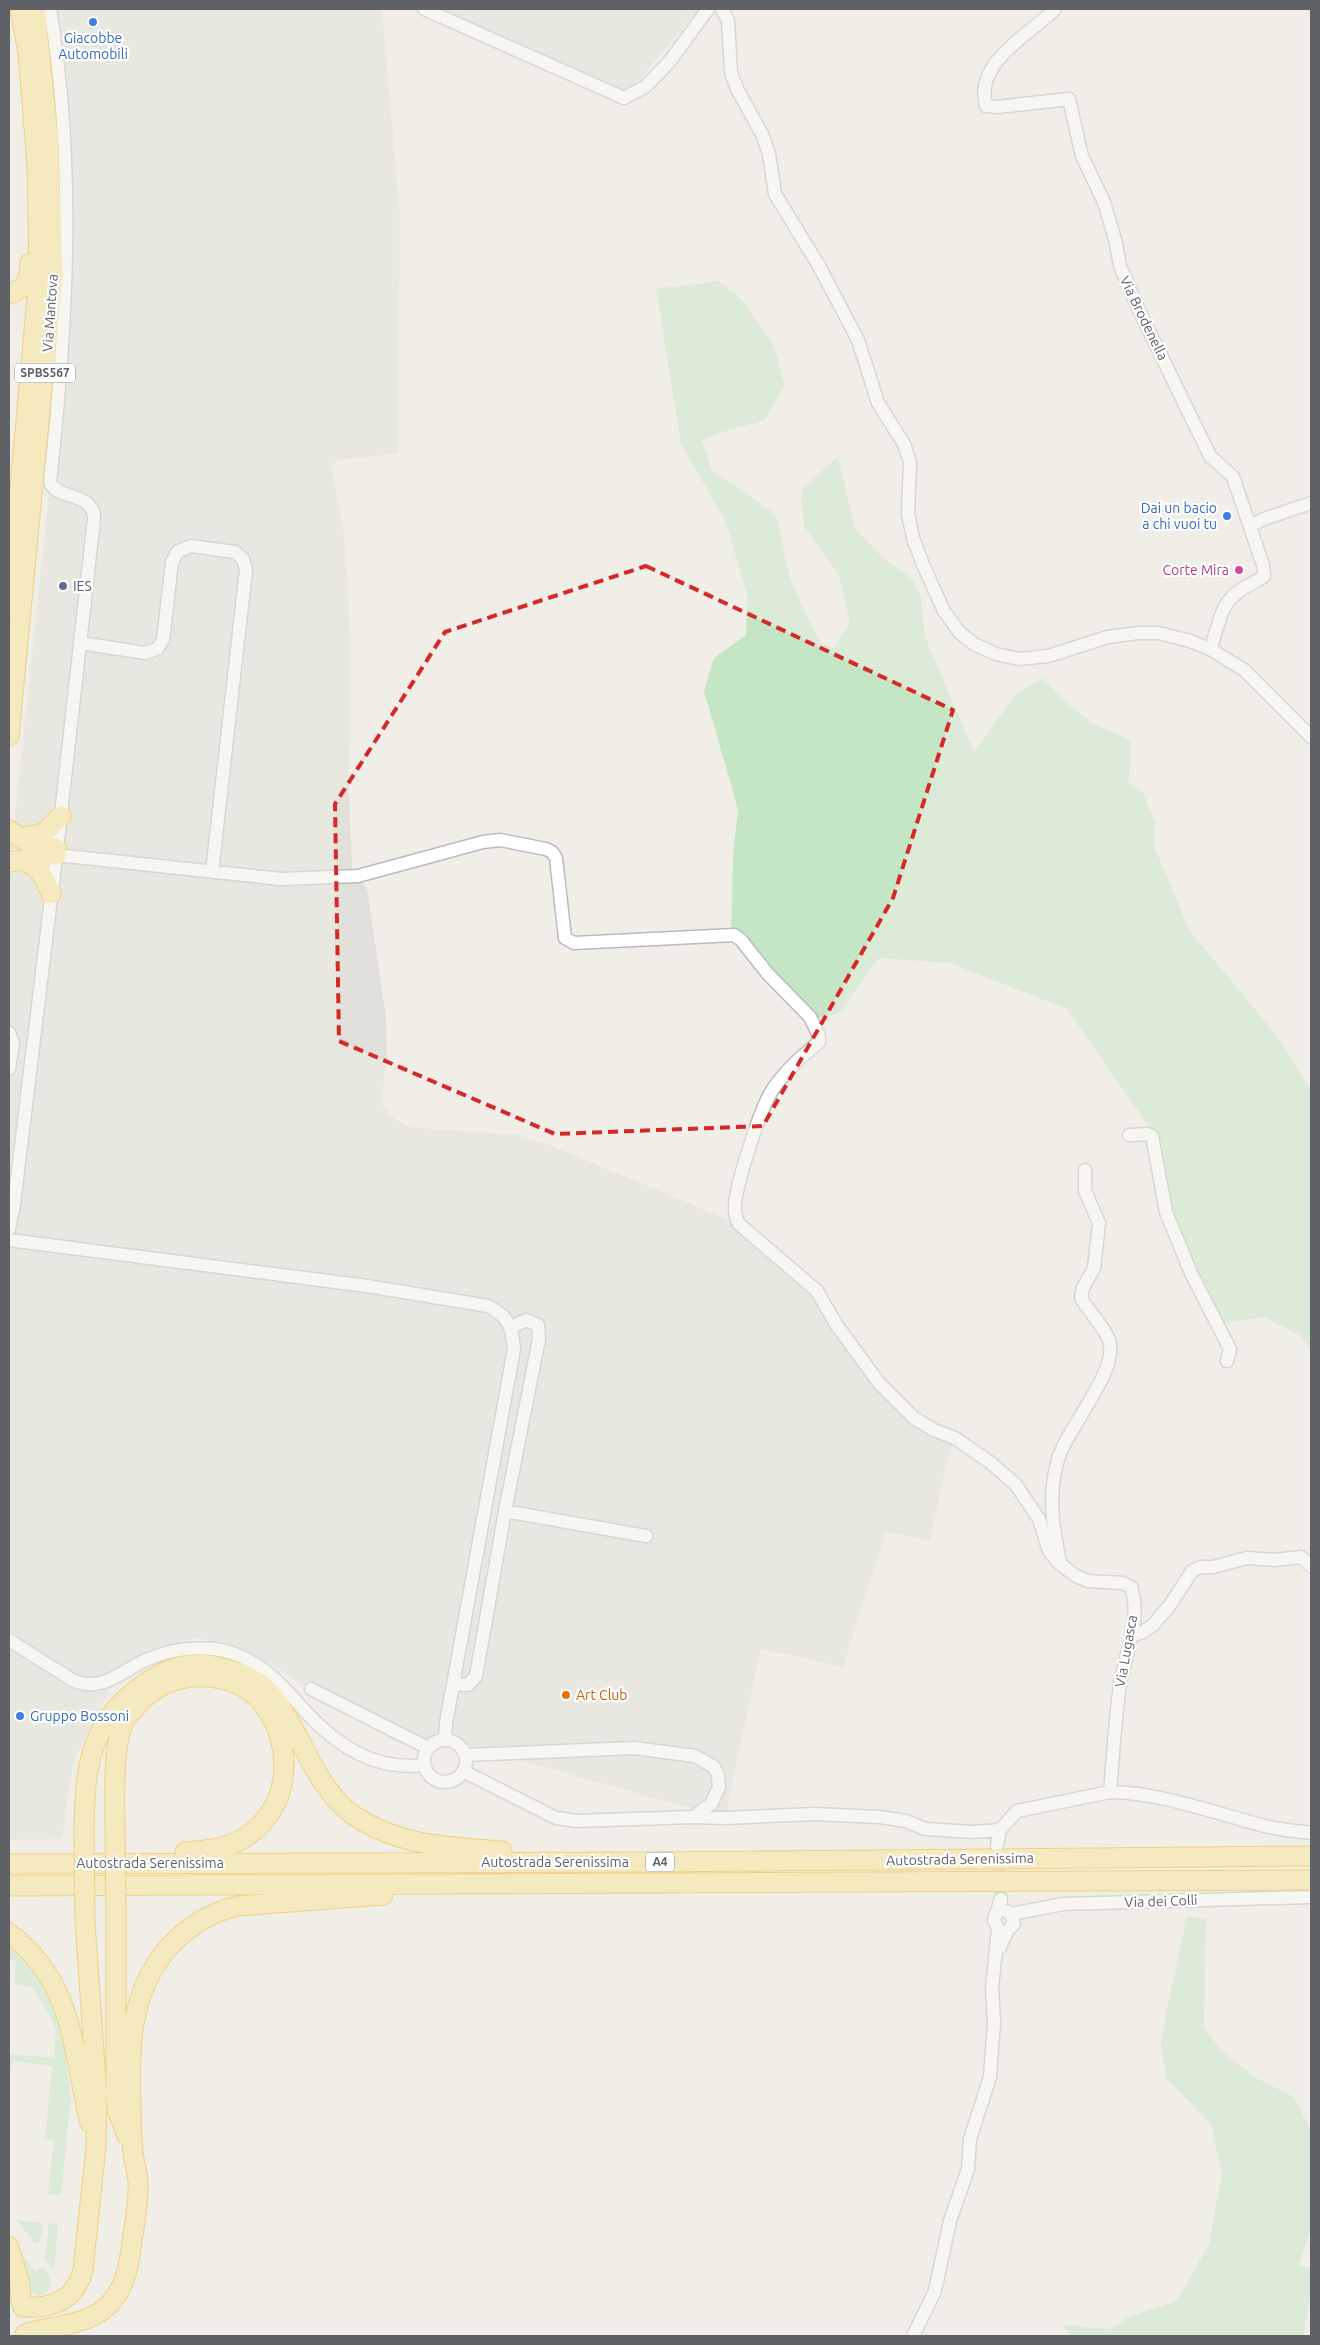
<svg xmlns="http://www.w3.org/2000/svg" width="1320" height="2345" viewBox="0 0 1320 2345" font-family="Ubuntu,sans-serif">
  <rect width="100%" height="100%" fill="#f0eee6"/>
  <path fill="#e1e0da" d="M50,9H382L400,214L398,454L338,460L332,467L343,527L348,584L351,667L349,790L352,868L367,889L382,990L386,1018L387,1059L382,1095L383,1105L388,1113L397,1121L410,1127L518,1135L550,1145L739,1224L817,1291L898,1402L955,1438L947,1462L930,1541L886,1532L843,1667L761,1649L725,1818L469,1746L399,1744L254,1654L198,1638L156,1648L122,1666L74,1760L62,1839L9,1840V848L13,834L50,482L66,235Z
    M424,9H699L624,98Z"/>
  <path fill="#c4e6c5" d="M719,281L742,300L773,344L785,385L765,420L719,433L702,441L712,470L776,515L791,582L820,643L834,648L850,623L839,575L804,526L801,491L838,456L855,528L882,557L913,580L921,598L925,637L974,752L1016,694L1043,678L1062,699L1092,723L1131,741L1129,782L1143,793L1155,823L1154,846L1190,931L1276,1035L1311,1090V1351L1300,1335L1264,1317L1224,1323L1205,1296L1168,1217L1152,1131L1067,1009L950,963L879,958L839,1013L805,1022L731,936L733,856L738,809L704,691L714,658L746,635L747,594L725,520L681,444L656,288L674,287Z
    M1187,1917L1206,1919L1204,2028L1222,2051L1256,2078L1294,2097L1311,2130V2229L1299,2265L1311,2268V2292L1303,2336H1070L1064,2325L1109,2329L1124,2321V2318L1177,2301L1209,2244L1222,2173L1211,2125L1166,2078L1161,2044L1166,2013Z
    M9,1944L40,1978L51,1999L63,2034L71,2098L61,2195L48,2194L54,2140L45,2139L52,2066L12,2061L9,2075V2054L54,2058L56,2028L33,1987L14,1984L16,1961L9,1960Z
    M16,2220L43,2223L40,2242L35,2243Z
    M49,2223L58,2224L54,2270L45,2260Z
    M9,2239L36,2272L43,2267L49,2275L51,2286L45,2294L37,2296L27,2288Z"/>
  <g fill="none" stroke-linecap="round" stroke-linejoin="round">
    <path stroke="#cccbc6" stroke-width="12" stroke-dasharray="12 6" stroke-linecap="butt" d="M998,1851L1001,1899"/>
    <g stroke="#b8bbbf" stroke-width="15">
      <path id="minor" d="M424,9L624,98L646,86L670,61L708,9
        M722,9L728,21L731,72L737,89L762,134L769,154L775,194L819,266L858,340L878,403L904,444L910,462L908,514L913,538L924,567L944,611L960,633L974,644L996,654L1019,659L1048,656L1108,637L1138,633H1159L1190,641L1210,649L1244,670L1311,737
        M1055,9C1028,36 974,62 986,106L997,107L1069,99L1082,156L1104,202L1116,243L1120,266L1137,306L1210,456L1233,477L1263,565L1264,576C1257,582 1249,584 1241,590C1219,603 1219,628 1210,649
        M1250,526L1264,519L1311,503
        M81,643L145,653L157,649L163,640L172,562L178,551L191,546L235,552L243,559L246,570L212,872
        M56,855L281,879L358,876L483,842L500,840L546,849L552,852L556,858L565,938L574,943L734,935L741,940L768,974L810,1017L819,1036V1042C802,1056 786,1070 773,1089C761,1106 734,1189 735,1209C735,1214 737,1220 739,1224L817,1291L836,1324L879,1383L914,1418L934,1430L955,1438L991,1463L1016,1485L1039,1519L1049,1551L1060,1564L1076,1576L1088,1581L1123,1583L1131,1587C1142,1619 1125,1654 1120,1685C1115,1720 1113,1756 1110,1792L1017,1811L1000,1830L997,1846
        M9,1033L13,1043L9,1069
        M1129,1135L1147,1134L1152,1136L1166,1212L1191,1273L1230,1349L1227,1361
        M9,1229L14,1204L57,849L94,519C95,492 54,499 50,482C67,326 76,165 50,9
        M9,1240L367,1286L488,1306C510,1318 511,1325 514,1349L446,1723L445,1739
        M505,1511L646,1536
        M1060,1561C1053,1528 1048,1497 1057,1463C1065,1429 1120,1371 1109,1340C1103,1325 1089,1312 1081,1298L1083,1288L1094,1268L1099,1223L1085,1191V1170
        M1132,1635L1141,1633L1153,1625L1170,1605L1192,1571L1201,1567H1213L1247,1558L1274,1560L1301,1557L1311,1566
        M9,1640C26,1651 43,1662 60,1672C65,1675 71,1680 77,1682C105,1691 123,1670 146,1660C176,1647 212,1643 242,1657C269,1669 286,1690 305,1711C337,1746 375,1771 424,1765
        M453,1684L468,1685L476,1676L505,1511L539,1339L538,1325L526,1320L512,1327
        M311,1689L428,1748
        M424 1761a21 21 0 1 1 42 0a21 21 0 1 1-42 0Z
        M465,1755L634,1748L695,1756L714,1767L718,1775L719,1787L711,1804L693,1817
        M463,1771L556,1818L577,1821L693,1817L725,1818L814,1814L880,1817L906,1821L925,1829L972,1832L1000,1830
        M1110,1792C1164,1793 1213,1813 1265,1826C1280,1830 1296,1831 1311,1833
        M1011,1914L1063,1904L1311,1897
        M1000,1947L1007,1931L1014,1924L1011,1914L1006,1911
        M913,2336L935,2291L950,2221L968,2169L970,2139L990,2077L994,2022L992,1987L998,1929L994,1920L1001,1899"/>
    </g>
    <g stroke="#efad07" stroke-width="21">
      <path id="highway" d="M9,294C28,287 29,283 30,263
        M9,610L39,275L37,165L28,53L20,9
        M9,736L53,274L48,135L35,9
        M9,830L25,841L57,849
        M20,838L44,833L61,816
        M25,861C40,868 45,879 51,894
        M9,862L56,855
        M115,1828C115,1799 112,1744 125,1719C127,1715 132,1712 135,1708C141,1701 149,1693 158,1688C189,1670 238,1673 262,1703C295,1744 292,1809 244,1838C226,1849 205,1850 185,1852
        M84,1830C85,1771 88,1724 140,1687C164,1669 192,1658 221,1668C237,1672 257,1678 268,1691C301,1728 312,1785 353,1815C398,1846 449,1847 502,1851
        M9,1864L650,1862L1311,1856
        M9,1886L1311,1880
        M116,1920V2095L117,2110L127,2136
        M9,1933C75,1983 72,2050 90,2123
        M9,2247L20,2284L21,2302
        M23,2307C52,2309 76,2300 83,2270L96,2147L97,2095L85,1922
        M25,2334C49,2326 83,2326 104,2309C125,2292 129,2266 132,2241C135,2222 139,2201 138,2181C137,2171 134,2161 133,2151C131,2135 131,2118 131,2102C129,2047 130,1992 168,1948C187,1927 211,1912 238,1906L383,1895"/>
    </g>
    <use href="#minor" stroke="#fff" stroke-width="12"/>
    <use href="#highway" stroke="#fae393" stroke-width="19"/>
    <g stroke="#efad07" stroke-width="21" stroke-linecap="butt">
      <path id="highway-bridge" d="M115,1828L116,1920
        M84,1830L85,1922"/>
    </g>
    <use href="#highway-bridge" stroke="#fae393" stroke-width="19"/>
  </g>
  <path d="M0 0H1320V2345H0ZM646,566L953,710L893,898L763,1126L555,1134L339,1041L335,804L445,632Z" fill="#f0eee6" fill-opacity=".55" fill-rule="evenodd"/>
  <path fill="none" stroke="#d62828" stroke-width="4" stroke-dasharray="10 6" stroke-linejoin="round" d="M646,566L953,710L893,898L763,1126L555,1134L339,1041L335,804L445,632Z"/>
  <g fill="#3f7fe0" stroke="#fff" stroke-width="2">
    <circle cx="93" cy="22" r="5"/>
    <circle cx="1227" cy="516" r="5"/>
    <circle cx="20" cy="1716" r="5"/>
  </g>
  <circle fill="#d1479c" stroke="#fff" stroke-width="2" cx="1239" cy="570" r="5"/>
  <circle fill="#5c6f8a" stroke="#fff" stroke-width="2" cx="63" cy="586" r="5"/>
  <circle fill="#e8710a" stroke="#fff" stroke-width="2" cx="566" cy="1695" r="5"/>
  <g text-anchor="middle" stroke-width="4.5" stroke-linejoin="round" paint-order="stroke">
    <g fill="#fff" stroke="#8e9094" stroke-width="1">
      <rect x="15" y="363.5" width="60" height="19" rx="4"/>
      <rect x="646" y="1852.5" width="28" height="19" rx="4"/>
    </g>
    <g font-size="12" font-weight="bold" fill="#5e6166">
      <text x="45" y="377">SPBS567</text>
      <text x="660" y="1866">A4</text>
    </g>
    <g font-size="14" fill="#366cbe" stroke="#fff">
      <text x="93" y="43">Giacobbe<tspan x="93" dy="16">Automobili</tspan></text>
      <text x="1217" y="513" text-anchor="end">Dai un bacio<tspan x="1217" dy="16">a chi vuoi tu</tspan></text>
      <text x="30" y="1721" text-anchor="start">Gruppo Bossoni</text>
    </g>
    <g font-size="14" fill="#5e6166" stroke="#fff">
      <text transform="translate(50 313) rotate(-86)" y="5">Via Mantova</text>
      <text transform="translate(1144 318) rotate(64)" y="5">Via Brodenella</text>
      <text transform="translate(1126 1651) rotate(-80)" y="5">Via Lugasca</text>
      <text transform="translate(960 1859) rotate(-1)" y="5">Autostrada Serenissima</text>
      <text x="555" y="1867">Autostrada Serenissima</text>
      <text x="150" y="1868">Autostrada Serenissima</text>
      <text transform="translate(1161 1901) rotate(-2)" y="5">Via dei Colli</text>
    </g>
    <g font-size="14" fill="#b23c85" stroke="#fff" text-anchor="end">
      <text x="1229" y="575">Corte Mira</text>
    </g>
    <g font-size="14" fill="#4e5e75" stroke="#fff" text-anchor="start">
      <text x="73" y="591">IES</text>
    </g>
    <g font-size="14" fill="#c56008" stroke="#fff" text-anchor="start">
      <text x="576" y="1700">Art Club</text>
    </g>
  </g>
  <rect width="1320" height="2345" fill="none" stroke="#5e6166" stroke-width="20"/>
</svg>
